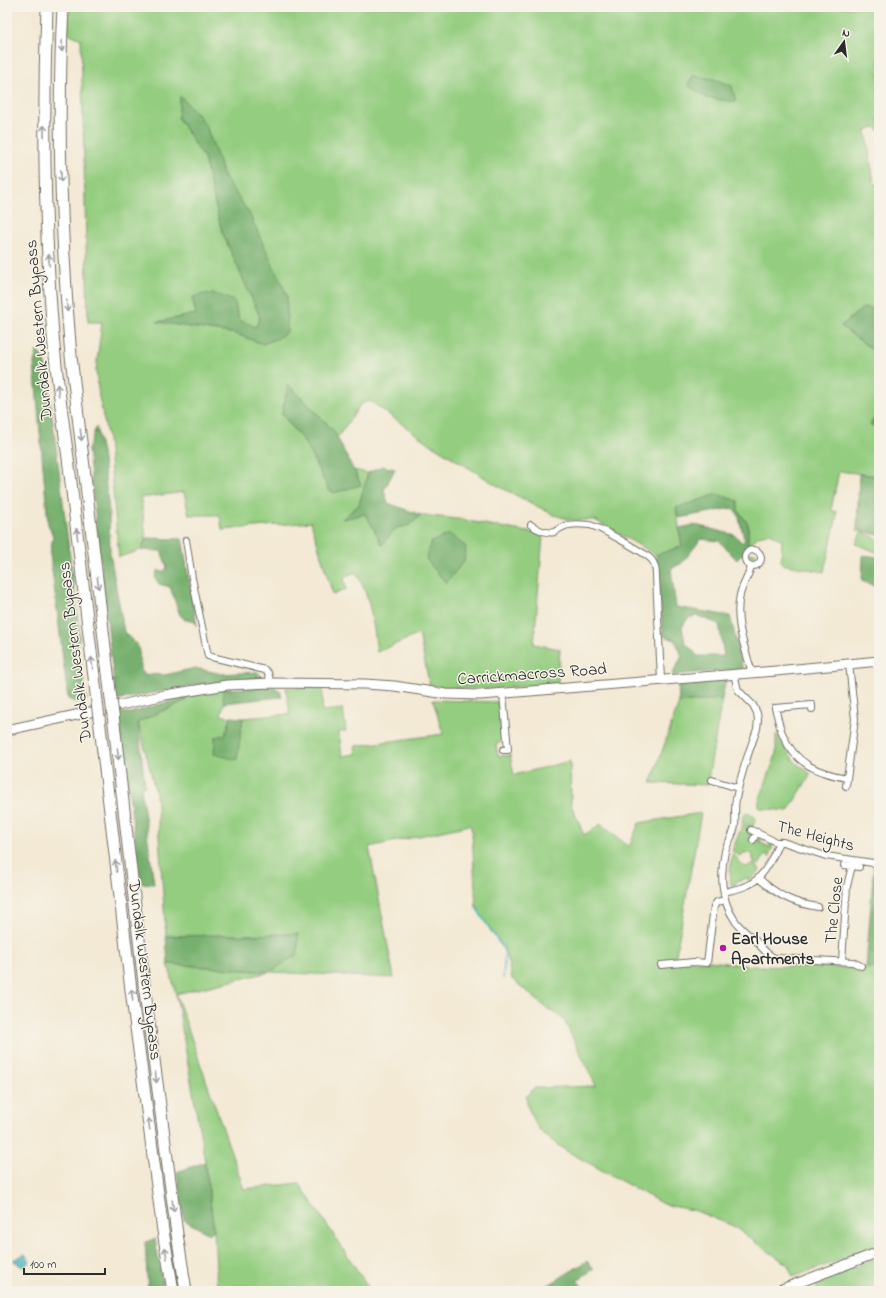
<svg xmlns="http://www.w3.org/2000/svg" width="886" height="1298" viewBox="0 0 886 1298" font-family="'Indie Flower',sans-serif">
  <rect width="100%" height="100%" fill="#f7f3e8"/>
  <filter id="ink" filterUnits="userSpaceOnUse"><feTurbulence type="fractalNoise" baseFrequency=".025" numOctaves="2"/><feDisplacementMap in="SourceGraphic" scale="8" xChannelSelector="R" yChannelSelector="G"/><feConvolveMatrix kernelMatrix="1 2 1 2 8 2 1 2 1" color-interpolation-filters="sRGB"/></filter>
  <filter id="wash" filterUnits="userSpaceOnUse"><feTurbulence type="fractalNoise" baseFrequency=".012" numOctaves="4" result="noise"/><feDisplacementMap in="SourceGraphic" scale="16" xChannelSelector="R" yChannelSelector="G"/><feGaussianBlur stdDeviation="0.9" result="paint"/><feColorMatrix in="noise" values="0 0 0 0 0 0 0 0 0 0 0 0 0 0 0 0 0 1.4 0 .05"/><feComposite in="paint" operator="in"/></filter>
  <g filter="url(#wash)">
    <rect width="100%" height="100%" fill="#f3e9d4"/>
    <path fill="#94cd80" stroke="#607c56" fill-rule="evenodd" d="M69,7H879V131L875,127L866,130L874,184H879V309L863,308L841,326L879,355V413L870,424L879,429V476L839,471L831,510L837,512L836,520L824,572L781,564L782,541L771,533L758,536L748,547V524L738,510V501L676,508L682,546L656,555L595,520H571L554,515L498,486L424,440L370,401L361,404L337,438L334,431L300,396L288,385L282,414L305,443L329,490L361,485L354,470L368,473L359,505L343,519L365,514L373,527L382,544L396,528L410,525L421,515L458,519L543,535L534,644L560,649L558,683L489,689L430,687L419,634L377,652C374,628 370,592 355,572L344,577L346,589L333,595L311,522L222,530L220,515H189L184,492L141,498L146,538L141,550L119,557L108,439L99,397L96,370L102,322H88L81,39L68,33ZM178,118L206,126L225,178L249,213L263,344L236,334L159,322L196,314L234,301L239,320L256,328L260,316L222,232L204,158Z
      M861,532L879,539V553L856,544Z
      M748 558a5 5 0 1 1 10 0a5 5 0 1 1-10 0Z
      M286,688H323L322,711L343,709L346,731L339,732L342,756L356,754L355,746L443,734L433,700L498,702L503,741L496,745L498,756L510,755L514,775L570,761L571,805L584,835L601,824L629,847L639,823L701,813L675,960L710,961L752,966L879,968V1246L793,1277L788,1265L733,1226L696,1211L663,1204L565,1150L544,1135L534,1122L528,1107L526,1096L534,1088L596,1086L564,1020L543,1005L512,979L505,950L476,908L472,831L470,825L369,847L394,978L270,972L176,994L244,1189L299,1183L371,1291H217L214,1230L205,1162L176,994L168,964L270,972L298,934L166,936L156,794L138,722L186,700L182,698L222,689L224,703L221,715L231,717L225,735L236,760L243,718L290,714Z
      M722,699L707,785L651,783L679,703Z
      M776,734L795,762L811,774L788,811L759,808V801L776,755Z
      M746,812L753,815L756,819L753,826L742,824L743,817Z
      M742,826L751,827L749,831L755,842L761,837L762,838L760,842L769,847L771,843L773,845L769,857L765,855L759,865L753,860V855L750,853H744L740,856L732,851Z
      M732,854C739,857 739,865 747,867L753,863H755L760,870L749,881L747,878L735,882L736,885H731L730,871Z
      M879,1258V1291H818L815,1281Z"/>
    <path fill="#77b06e" stroke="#516e4c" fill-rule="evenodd" d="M693,76L714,79L732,86L736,102L707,98L688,85Z
      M180,96L197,114L206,126L225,178L249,213L287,295V332L278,338L263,344L236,334L157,322L196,314L192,298C209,290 218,294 234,301L239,320L256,327L260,317L222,232L204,158L178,118Z
      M863,308L879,309V355L841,326Z
      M37,351L45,360L80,636L77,646L87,699L78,703L68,699L50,554L53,536L48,524L34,363Z
      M288,385L300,396L334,431L361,485L334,493L329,490L305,443L282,414Z
      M879,413V429L870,424Z
      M96,427L102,452L109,511L110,553L124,632L138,646L142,674L165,675L195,668L222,674L257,672L264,678L208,683L116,700L88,450Z
      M382,466L395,469L384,490L388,503L421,515L410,525L396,528L382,545L373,527L365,514L342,519L359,505L368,473Z
      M859,474L879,476V535L857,530Z
      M717,494L738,501V510L748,524V547L737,560L719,541L701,539L682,563L671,569L676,607L730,616L743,669L672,675L682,656L675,640L663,636L656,555L682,546L679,528L695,525L735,535L741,542H745L738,514L732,508L678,518L676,508ZM698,616L719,624L724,656H698L685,642L682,627L688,618Z
      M450,534L466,547L464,561L446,583L426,559L431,542Z
      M146,538L182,539L197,626L193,620H185L180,615L170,587L159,584L155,578L157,571H165L167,567L161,551L141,550Z
      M863,555L879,557V588L862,581Z
      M726,679L722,699L679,703L678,684Z
      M274,687L280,691L282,697L224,703L222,689Z
      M182,698L187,700L138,722L145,786L141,788L154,884L141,883L118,712L130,713Z
      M231,717L243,718L237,760L214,754L215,737L225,735Z
      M879,820V968H866L876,837Z
      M298,934V954L270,972L168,964L166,936Z
      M205,1162L214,1230L209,1234L184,1220L177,1172Z
      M155,1239L164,1291H148L145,1242Z
      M587,1261L594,1269L577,1280L586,1291H539Z"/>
    <path fill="#48b6c1" stroke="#3a7076" d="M25,1254L30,1262L22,1267L13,1260Z"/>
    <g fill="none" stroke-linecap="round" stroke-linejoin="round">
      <path stroke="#48b6c1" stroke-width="1.5" d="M478,906L480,914L503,949L505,955L503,978"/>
    </g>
  </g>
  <g filter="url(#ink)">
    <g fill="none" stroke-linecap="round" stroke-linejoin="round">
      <g stroke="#716e66" stroke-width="8">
        <path id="street" d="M531,525C537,529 546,534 554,532C558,530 561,527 565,526C572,523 581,524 589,525C596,525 645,553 651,559C655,563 656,570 656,576L661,680
          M186,540L192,578L208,656L265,670L268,673L271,683
          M745 558a8 8 0 1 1 16 0a8 8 0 1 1-16 0Z
          M751,566C749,576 742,585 740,595C734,621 745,648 752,673
          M734,674L738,690L753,705L757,713L758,720L757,729C749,752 740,775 736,799C734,808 736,817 735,826C734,835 727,843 725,851C720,874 721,900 734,919C739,928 748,934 755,940C763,948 765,954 775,958L853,962L861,966
          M812,709V705L775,708C778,717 779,727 783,735C795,764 818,773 847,778
          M503,750H508L503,694
          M712,780L738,788
          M846,786L855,719L849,664
          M751,830L776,842H783L826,856L873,863
          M753,840L757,832
          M844,865L859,867
          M758,878C778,895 791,903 818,907
          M724,892C732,890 740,889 748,885C764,878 773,857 779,842
          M842,961L847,886L852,866
          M661,965L694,962L707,963L714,906L717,902L725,900"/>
      </g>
      <g stroke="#716e66" stroke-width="11">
        <path id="secondary" d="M116,706L165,695L227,685L271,683L365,684L394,686L446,694L481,695L776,671L879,661
          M7,730L90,712
          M777,1291L879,1252"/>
      </g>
      <g stroke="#716e66" stroke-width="13">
        <path id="highway" d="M47,7C43,112 44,217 52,322C55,368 62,413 68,458C78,539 87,620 97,702
          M63,7C57,123 61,241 71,356L111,699
          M113,715L145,992L177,1234L186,1291
          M99,718L131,990L163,1231L173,1291"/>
      </g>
      <use href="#street" stroke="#fff" stroke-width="6"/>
      <use href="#secondary" stroke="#fff" stroke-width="9"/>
      <use href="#highway" stroke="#fff" stroke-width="11"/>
      <g stroke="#716e66" stroke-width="13" stroke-linecap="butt">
        <path id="highway-bridge" d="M111,699L113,715
          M97,702L99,718"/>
      </g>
      <use href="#highway-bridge" stroke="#fff" stroke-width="11"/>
    </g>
    <defs><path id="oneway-shaft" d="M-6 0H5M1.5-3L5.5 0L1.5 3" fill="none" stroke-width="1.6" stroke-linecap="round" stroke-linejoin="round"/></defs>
    <g stroke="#a0a0a0">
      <use href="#oneway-shaft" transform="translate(62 46) rotate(91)"/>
      <use href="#oneway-shaft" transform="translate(44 131) rotate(-91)"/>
      <use href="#oneway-shaft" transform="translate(61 176) rotate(88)"/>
      <use href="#oneway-shaft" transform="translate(49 260) rotate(-93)"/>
      <use href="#oneway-shaft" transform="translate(67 306) rotate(86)"/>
      <use href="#oneway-shaft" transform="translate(58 390) rotate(-97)"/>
      <use href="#oneway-shaft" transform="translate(81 435) rotate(83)"/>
      <use href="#oneway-shaft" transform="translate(77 534) rotate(-97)"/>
      <use href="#oneway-shaft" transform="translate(98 583) rotate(83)"/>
      <use href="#oneway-shaft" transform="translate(92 663) rotate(-97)"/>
      <use href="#oneway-shaft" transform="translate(118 754) rotate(83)"/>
      <use href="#oneway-shaft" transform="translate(116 866) rotate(-97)"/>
      <use href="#oneway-shaft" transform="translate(132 995) rotate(-97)"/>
      <use href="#oneway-shaft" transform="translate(156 1077) rotate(83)"/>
      <use href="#oneway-shaft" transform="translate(149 1124) rotate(-97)"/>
      <use href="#oneway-shaft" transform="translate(173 1206) rotate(83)"/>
      <use href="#oneway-shaft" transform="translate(166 1253) rotate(-100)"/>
    </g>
  </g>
  <circle fill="#b5179e" stroke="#f7f3e8" stroke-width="1.5" cx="723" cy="948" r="4"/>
  <g text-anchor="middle" stroke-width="3" stroke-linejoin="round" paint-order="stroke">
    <g font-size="17" fill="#2b2b2b" stroke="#f7f3e8">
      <text transform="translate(38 330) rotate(-95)" y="6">Dundalk Western Bypass</text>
      <text transform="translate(74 652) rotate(-97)" y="6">Dundalk Western Bypass</text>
      <text transform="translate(532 673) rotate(-4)" y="6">Carrickmacross Road</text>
      <text transform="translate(816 835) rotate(15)" y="6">The Heights</text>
      <text transform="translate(833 910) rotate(-84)" y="6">The Close</text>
      <text transform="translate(146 970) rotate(83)" y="6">Dundalk Western Bypass</text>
    </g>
    <g font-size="17" font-weight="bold" fill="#2b2b2b" stroke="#f7f3e8" text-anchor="start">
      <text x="731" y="944">Earl House<tspan x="731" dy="20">Apartments</tspan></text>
    </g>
  </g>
  <rect width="886" height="1298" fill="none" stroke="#f7f3e8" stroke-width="24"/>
  <g transform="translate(844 42) rotate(14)" stroke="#f7f3e8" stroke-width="3" paint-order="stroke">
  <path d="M0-3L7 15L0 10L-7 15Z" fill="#2b2b2b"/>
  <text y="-6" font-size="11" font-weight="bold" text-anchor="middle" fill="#2b2b2b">N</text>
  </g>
  <path d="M24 1268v6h81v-6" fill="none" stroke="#2b2b2b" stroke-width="2"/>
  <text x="30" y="1268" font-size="12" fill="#2b2b2b" stroke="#f7f3e8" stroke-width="3" paint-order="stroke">100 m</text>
</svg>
